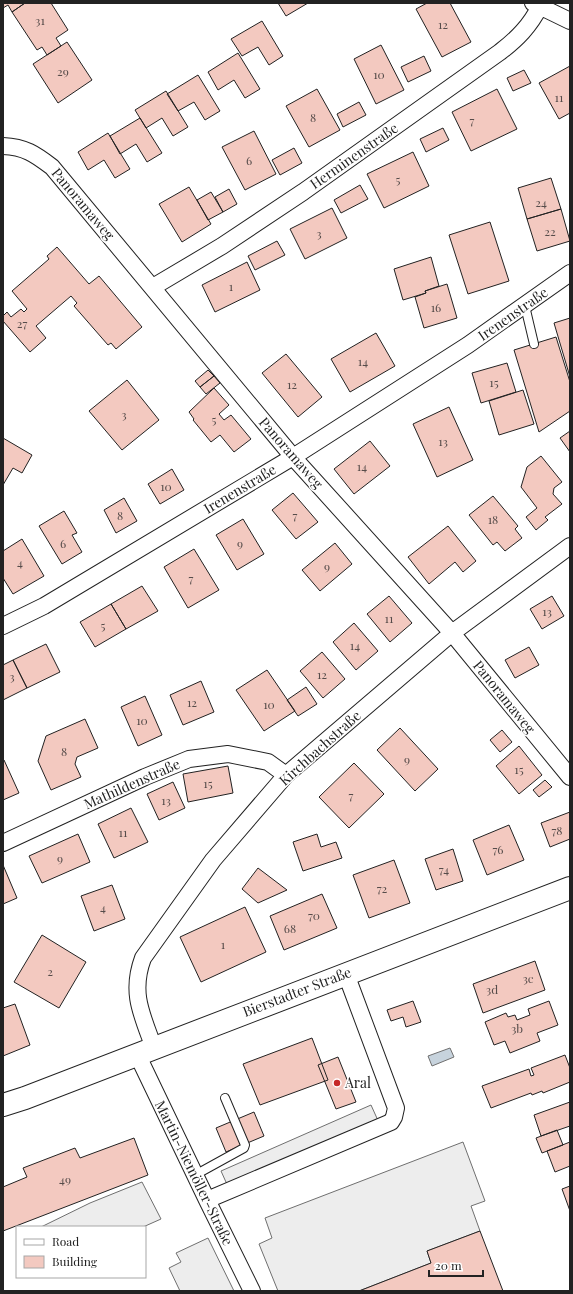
<svg xmlns="http://www.w3.org/2000/svg" width="573" height="1294" viewBox="0 0 573 1294" font-family="'Playfair Display',serif">
  <rect width="100%" height="100%" fill="#fff"/>
  <path fill="#ededed" stroke="#6f6f6f" d="M371,1105L380,1125L230,1191L221,1171Z
    M463,1142L485,1201L471,1206L480,1231L427,1251L431,1263L359,1291H278L259,1244L272,1238L265,1218Z
    M142,1182L161,1219L143,1227H41L90,1203Z
    M208,1238L234,1291H180L169,1268L181,1262L176,1253Z"/>
  <path fill="#c7d3dd" stroke="#6f6f6f" d="M450,1048L454,1057L432,1066L428,1056Z"/>
  <path fill="#f3c9c0" stroke="#222" d="M3,3H25L12,12L8,5L3,8Z
    M25,3H51L68,30L56,38L61,46L47,55L42,47L37,50L12,12Z
    M278,3H308L286,16Z
    M427,3H450L471,42L442,57L416,9Z
    M262,21L283,56L269,65L258,47L242,56L231,39Z
    M67,42L92,80L58,103L33,64Z
    M381,45L404,90L376,104L354,59Z
    M238,53L260,89L245,98L234,80L218,90L208,72Z
    M424,56L431,71L408,82L401,67Z
    M570,66V113L559,119L539,83Z
    M524,70L531,83L513,91L507,78Z
    M198,75L220,111L205,120L194,102L178,111L167,94Z
    M317,89L340,130L309,147L286,106Z
    M497,89L517,129L471,151L452,112Z
    M166,91L188,127L173,136L162,118L146,128L135,110Z
    M359,102L366,115L343,127L337,114Z
    M140,118L162,153L147,162L136,144L120,154L110,136Z
    M443,128L449,140L426,152L420,139Z
    M254,131L276,174L245,190L222,147Z
    M108,133L130,169L115,178L104,160L88,170L78,152Z
    M294,148L302,163L280,175L272,160Z
    M413,152L429,186L384,208L367,174Z
    M551,178L561,209L527,219L518,188Z
    M360,185L368,199L341,213L334,200Z
    M189,187L211,224L182,242L159,204Z
    M229,189L237,204L223,212L215,197Z
    M211,192L223,212L208,220L197,200Z
    M332,208L347,238L305,259L290,229Z
    M561,209L570,241L537,251L527,219Z
    M490,222L509,281L468,294L449,235Z
    M277,241L285,255L255,270L248,256Z
    M57,247L89,284L99,276L142,327L116,349L111,343L108,345L74,306L77,303L71,296L36,326L46,338L30,352L3,321V316L7,312L11,317L21,309L24,312L27,309L12,291L49,259L47,256Z
    M431,257L439,286L425,291L426,293L403,300L394,269Z
    M247,262L260,290L215,312L202,285Z
    M447,284L457,318L424,328L415,297L426,293L425,291Z
    M570,318V377L554,323Z
    M376,333L395,366L350,392L331,359Z
    M556,337L570,382V411L539,432L514,350Z
    M286,354L322,397L298,417L262,373Z
    M507,363L516,392L481,403L472,373Z
    M208,370L214,376L200,387L195,381Z
    M214,376L220,383L206,394L200,387Z
    M127,380L159,420L122,450L89,411Z
    M214,388L229,405L219,414L224,420L231,415L251,439L234,452L220,435L211,442L193,420L194,419L189,412Z
    M523,390L534,424L499,435L489,401Z
    M449,407L473,460L437,477L413,424Z
    M570,431V452L560,438Z
    M3,438L32,455L22,473L13,468L3,485Z
    M370,441L390,466L354,494L334,469Z
    M541,456L562,482L554,488L553,494L562,504L545,517L548,520L536,530L526,517L537,508L521,487L527,467Z
    M172,469L184,490L160,504L148,484Z
    M293,493L318,522L296,539L272,510Z
    M493,496L518,526L515,529L522,538L505,551L497,542L493,545L469,515Z
    M124,498L137,521L116,533L104,510Z
    M64,511L77,533L72,535L82,552L62,564L39,526Z
    M243,519L264,554L237,570L216,535Z
    M448,526L476,561L463,572L455,562L429,584L408,557Z
    M22,539L44,576L13,594L3,578V551Z
    M335,543L352,564L320,591L302,570Z
    M194,549L219,590L188,608L164,567Z
    M142,586L158,611L126,629L111,604Z
    M389,596L412,623L390,642L367,614Z
    M552,596L564,616L542,629L530,609Z
    M111,604L126,629L95,647L80,622Z
    M354,623L378,651L356,670L333,642Z
    M46,644L60,672L27,688L13,660Z
    M529,647L539,665L515,678L505,660Z
    M322,652L345,679L323,698L300,671Z
    M13,660L27,688L3,700V665Z
    M267,670L295,711L264,731L236,690Z
    M201,681L214,712L183,725L170,695Z
    M306,687L317,704L298,716L287,700Z
    M145,696L162,735L138,746L121,707Z
    M85,719L98,748L77,757L75,764L81,777L51,790L38,761L46,736Z
    M400,728L438,769L415,791L377,750Z
    M502,730L512,742L500,752L490,740Z
    M519,746L542,775L519,794L496,766Z
    M4,760L19,793L3,800V761Z
    M354,763L384,794L349,828L319,797Z
    M228,766L233,793L188,802L183,774Z
    M545,780L552,787L539,797L533,790Z
    M173,782L185,808L159,820L147,794Z
    M131,808L148,842L114,858L98,824Z
    M570,812V839L550,847L541,823Z
    M509,825L524,860L487,875L473,840Z
    M78,834L90,862L42,883L29,856Z
    M317,834L321,847L336,842L342,858L303,871L293,842Z
    M453,849L463,881L436,890L425,859Z
    M394,860L410,903L369,918L353,875Z
    M3,865L17,898L3,904Z
    M258,868L287,890L258,903L242,889Z
    M112,885L125,919L94,931L81,896Z
    M322,894L337,928L284,950L270,916Z
    M245,907L266,952L201,982L180,937Z
    M42,935L86,962L59,1008L14,982Z
    M535,961L545,990L483,1013L473,984Z
    M413,1001L421,1022L406,1027L403,1017L391,1021L387,1010Z
    M549,1001L558,1025L537,1033L540,1041L510,1053L505,1041L494,1045L485,1022L506,1013L508,1017L515,1015L517,1020L530,1015L528,1009Z
    M15,1004L30,1045L3,1056V1008Z
    M312,1038L328,1080L260,1105L243,1064Z
    M565,1055L570,1068V1082L543,1093L542,1091L532,1095L531,1093L491,1108L482,1086L529,1069L531,1076L534,1075L531,1068Z
    M338,1057L356,1102L336,1109L318,1065Z
    M570,1102V1126L541,1136L534,1115Z
    M254,1112L264,1136L226,1152L216,1128Z
    M557,1130L563,1145L542,1153L536,1138Z
    M134,1138L148,1175L3,1231V1187L27,1177L23,1168L75,1148L80,1158Z
    M570,1142V1166L555,1172L547,1151Z
    M570,1186V1211L562,1189Z
    M480,1231L503,1291H359L431,1263L427,1251Z"/>
  <g fill="none" stroke-linecap="round" stroke-linejoin="round">
    <g stroke="#222" stroke-width="10">
      <path id="lane" d="M525,306L534,344
        M195,1175L244,1148L245,1145L225,1098"/>
    </g>
    <g stroke="#222" stroke-width="18">
      <path id="street" d="M533,3L570,21
        M3,146C25,147 35,154 52,167L293,457L452,633L570,777
        M153,287L222,246L303,192L500,52C517,39 530,26 540,6
        M3,626L44,606L293,457L468,345L570,273
        M3,843L145,777L189,759L228,754L268,762L286,775
        M154,1048C142,1015 130,993 143,958L213,860L286,775L452,633L570,546
        M137,1054L207,1200L252,1291
        M207,1200L391,1122L394,1117L396,1108L346,974"/>
    </g>
    <g stroke="#222" stroke-width="24">
      <path id="secondary" d="M3,1105L25,1098L570,888"/>
    </g>
    <use href="#lane" stroke="#fff" stroke-width="8"/>
    <use href="#street" stroke="#fff" stroke-width="16"/>
    <use href="#secondary" stroke="#fff" stroke-width="22"/>
  </g>
  <circle fill="#c62828" stroke="#fff" stroke-width="1.5" cx="337" cy="1083" r="4"/>
  <g text-anchor="middle" stroke-width="3" stroke-linejoin="round" paint-order="stroke">
    <g font-size="12" fill="#564c4a">
      <text x="40" y="25">31</text>
      <text x="443" y="29">12</text>
      <text x="63" y="76">29</text>
      <text x="379" y="79">10</text>
      <text x="559" y="102">11</text>
      <text x="313" y="122">8</text>
      <text x="472" y="125">7</text>
      <text x="249" y="165">6</text>
      <text x="398" y="184">5</text>
      <text x="541" y="207">24</text>
      <text x="550" y="236">22</text>
      <text x="319" y="238">3</text>
      <text x="231" y="291">1</text>
      <text x="436" y="312">16</text>
      <text x="22" y="328">27</text>
      <text x="363" y="366">14</text>
      <text x="494" y="387">15</text>
      <text x="292" y="389">12</text>
      <text x="124" y="419">3</text>
      <text x="214" y="424">5</text>
      <text x="443" y="446">13</text>
      <text x="362" y="471">14</text>
      <text x="166" y="491">10</text>
      <text x="120" y="520">8</text>
      <text x="295" y="520">7</text>
      <text x="493" y="524">18</text>
      <text x="63" y="548">6</text>
      <text x="240" y="548">9</text>
      <text x="20" y="567">4</text>
      <text x="327" y="571">9</text>
      <text x="191" y="583">7</text>
      <text x="547" y="616">13</text>
      <text x="389" y="623">11</text>
      <text x="103" y="630">5</text>
      <text x="355" y="650">14</text>
      <text x="322" y="679">12</text>
      <text x="12" y="681">3</text>
      <text x="192" y="707">12</text>
      <text x="269" y="709">10</text>
      <text x="142" y="725">10</text>
      <text x="64" y="756">8</text>
      <text x="407" y="764">9</text>
      <text x="519" y="774">15</text>
      <text x="208" y="788">15</text>
      <text x="351" y="800">7</text>
      <text x="166" y="805">13</text>
      <text x="557" y="835">78</text>
      <text x="123" y="837">11</text>
      <text x="498" y="854">76</text>
      <text x="60" y="863">9</text>
      <text x="444" y="874">74</text>
      <text x="382" y="893">72</text>
      <text x="103" y="912">4</text>
      <text x="314" y="920">70</text>
      <text x="290" y="933">68</text>
      <text x="223" y="949">1</text>
      <text x="50" y="976">2</text>
      <text x="528" y="983">3c</text>
      <text x="492" y="994">3d</text>
      <text x="517" y="1033">3b</text>
      <text x="65" y="1184">49</text>
    </g>
    <g font-size="14" fill="#222" stroke="#fff">
      <text transform="translate(354 156) rotate(-35)" y="5">Herminenstraße</text>
      <text transform="translate(83 204) rotate(50)" y="5">Panoramaweg</text>
      <text transform="translate(513 314) rotate(-35)" y="5">Irenenstraße</text>
      <text transform="translate(291 453) rotate(49)" y="5">Panoramaweg</text>
      <text transform="translate(240 489) rotate(-31)" y="5">Irenenstraße</text>
      <text transform="translate(504 697) rotate(51)" y="5">Panoramaweg</text>
      <text transform="translate(320 748) rotate(-42)" y="5">Kirchbachstraße</text>
      <text transform="translate(132 784) rotate(-24)" y="5">Mathildenstraße</text>
      <text transform="translate(297 992) rotate(-21)" y="5">Bierstadter Straße</text>
      <text transform="translate(194 1173) rotate(64)" y="5">Martin-Niemöller-Straße</text>
    </g>
    <g font-size="14" fill="#222" stroke="#fff" text-anchor="start">
      <text x="345" y="1088">Aral</text>
    </g>
  </g>
  <rect width="573" height="1294" fill="none" stroke="#222222" stroke-width="8"/>
  <rect x="16" y="1226" width="130" height="52" fill="#ffffff" stroke="#a7a7a7"/>
  <rect x="24" y="1239" width="20" height="6" fill="#ffffff" stroke="#a7a7a7"/>
  <text x="52" y="1246" font-size="12" fill="#222222">Road</text>
  <rect x="24" y="1256" width="20" height="12" fill="#f3c9c0" stroke="#a7a7a7"/>
  <text x="52" y="1266" font-size="12" fill="#222222">Building</text>
  <path d="M429 1270v6h54v-6" fill="none" stroke="#222222" stroke-width="2"/>
  <text x="435" y="1270" font-size="12" fill="#222222" stroke="#ffffff" stroke-width="3" paint-order="stroke">20 m</text>
</svg>
